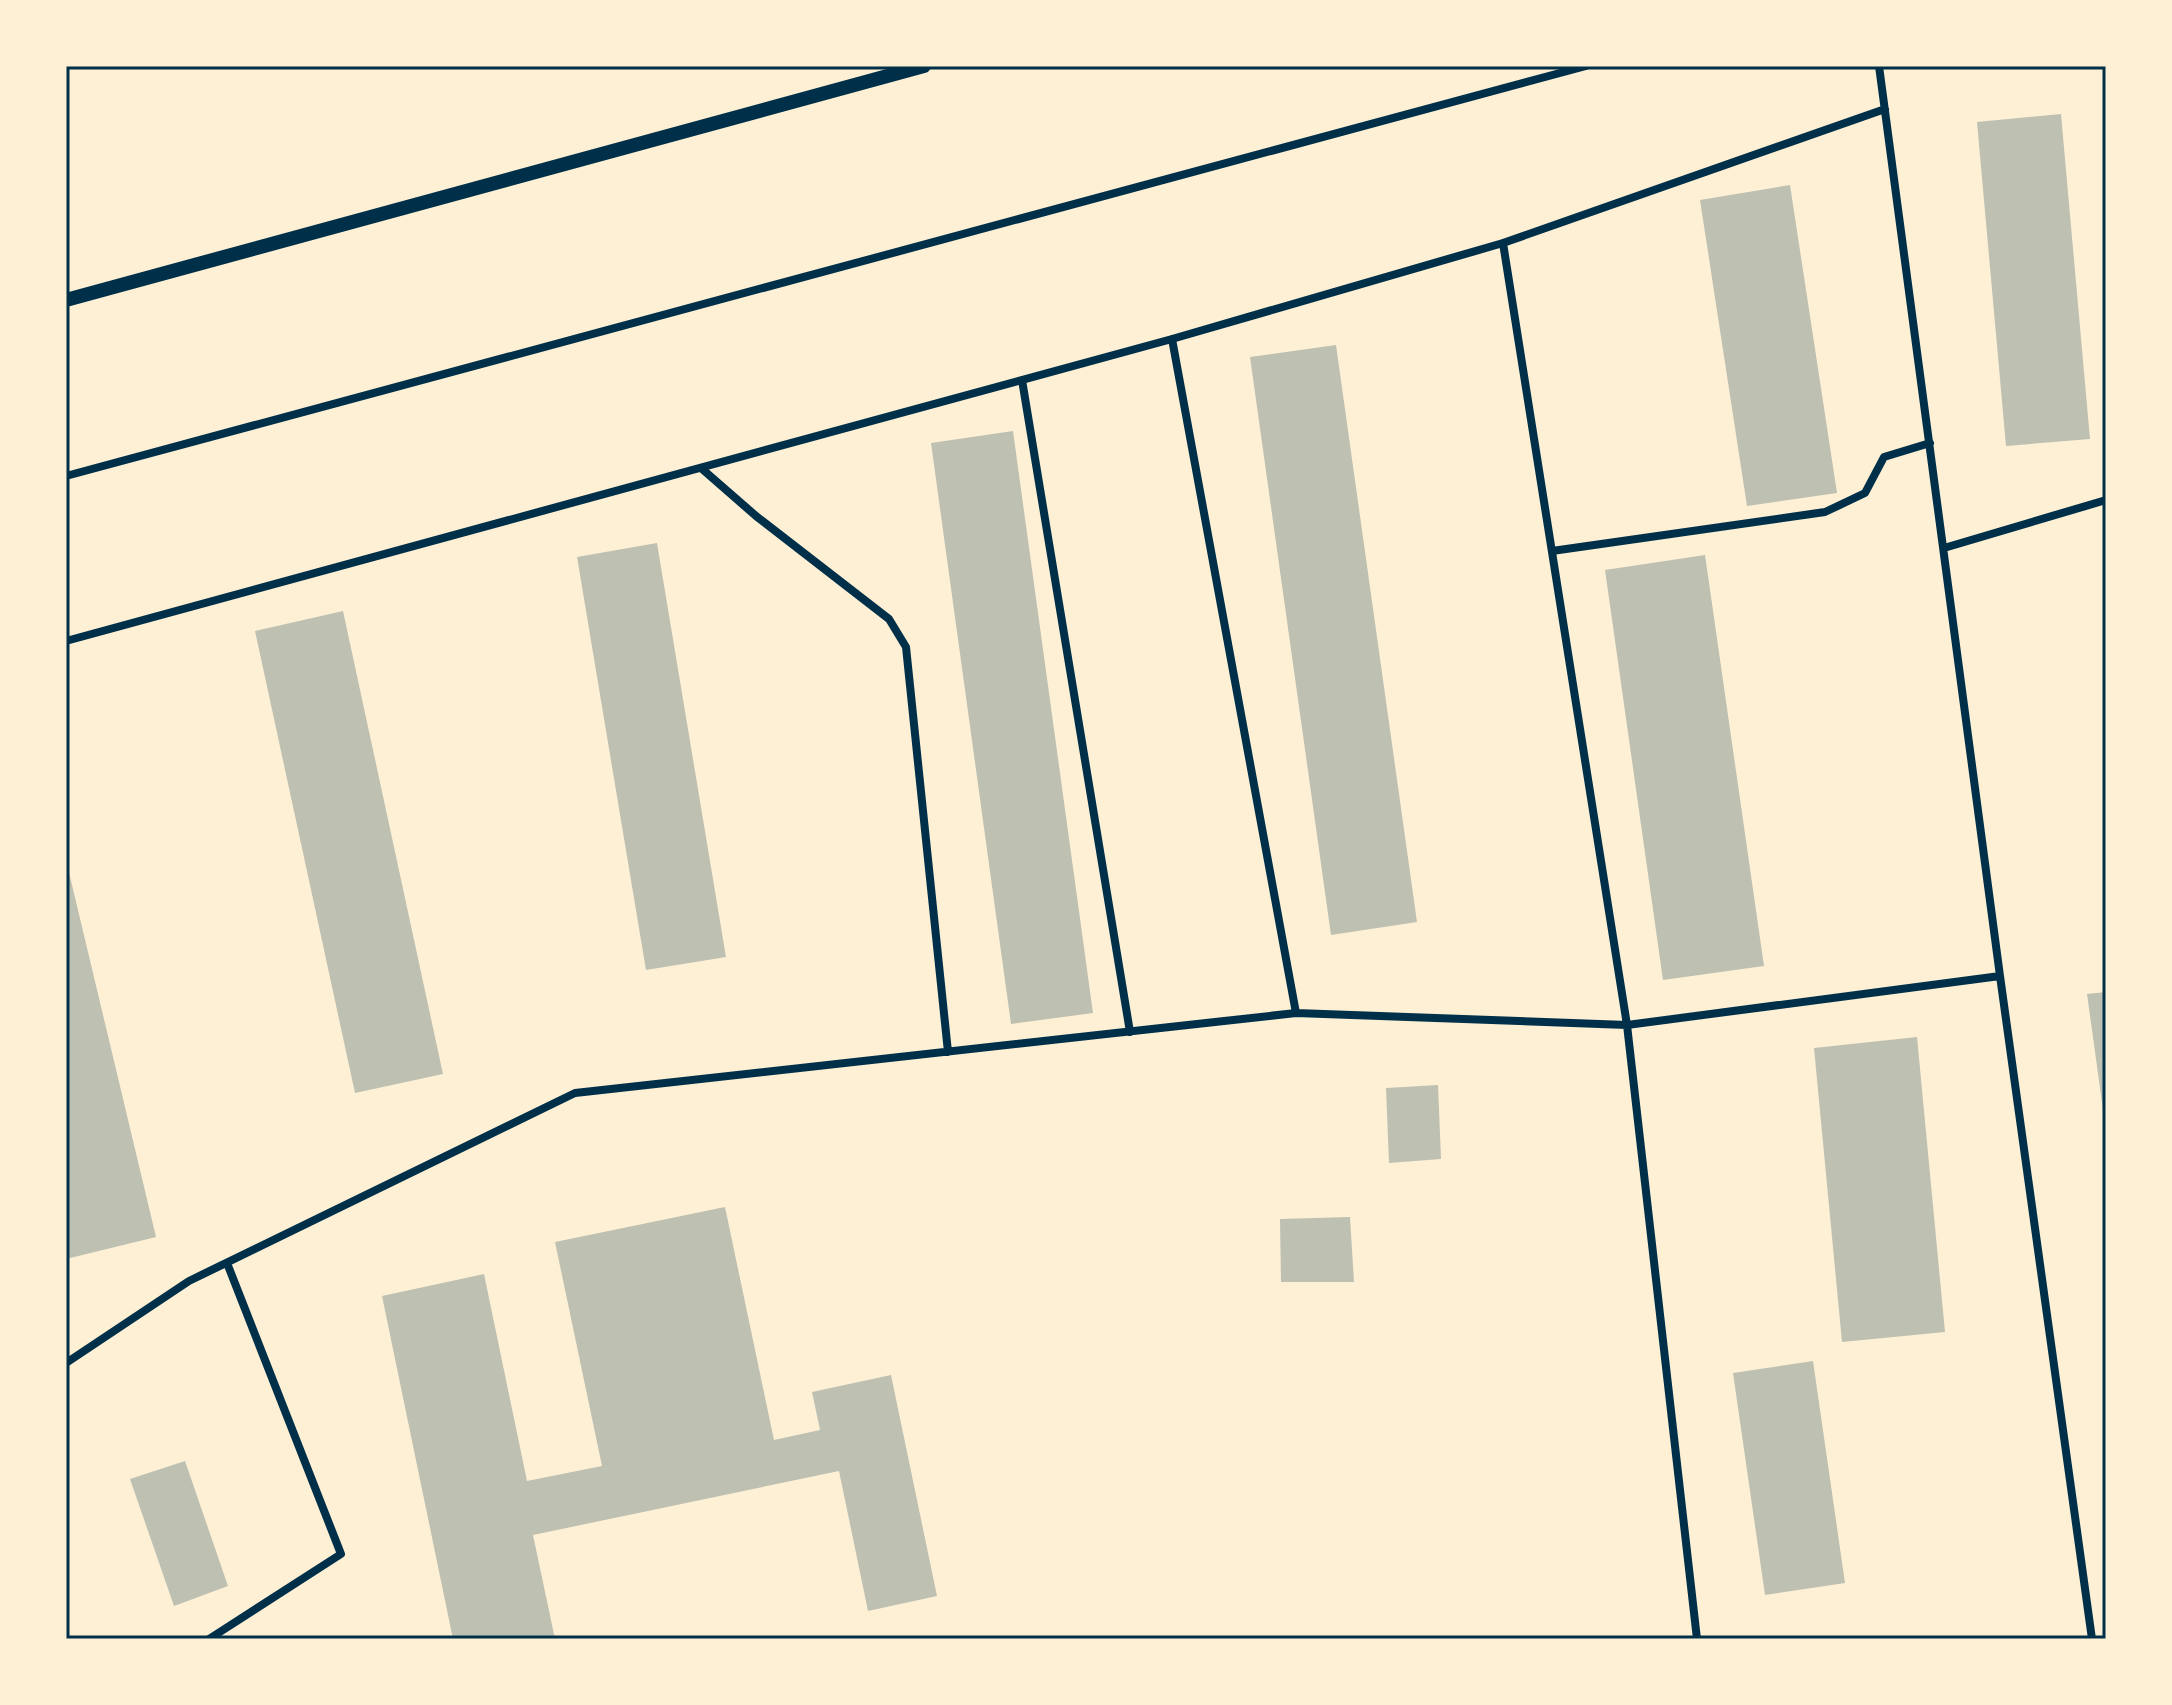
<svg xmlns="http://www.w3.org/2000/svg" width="2172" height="1705" viewBox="0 0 2172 1705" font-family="'PT Sans',sans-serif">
  <rect width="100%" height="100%" fill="#fdf0d5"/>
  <path fill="#bec0b2" d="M2061,114L2090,439L2006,446L1977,122Z
    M1790,185L1837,493L1747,506L1700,200Z
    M1336,345L1417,922L1331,935L1250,357Z
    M1013,431L1093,1013L1011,1024L931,443Z
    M657,543L726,957L646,970L577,557Z
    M1705,555L1764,966L1663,980L1605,570Z
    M343,611L443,1074L355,1093L255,631Z
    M67,864L156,1237L66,1259V865Z
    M2106,992V1117H2104L2087,994Z
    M1917,1037L1945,1332L1842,1342L1814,1048Z
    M1438,1085L1441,1159L1389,1163L1386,1088Z
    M725,1207L774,1440L820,1430L812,1392L891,1375L937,1596L868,1611L839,1471L533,1535L555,1639H453L382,1296L484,1274L527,1481L602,1466L555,1242Z
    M1350,1217L1354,1282H1281L1280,1219Z
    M1813,1361L1845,1583L1765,1595L1733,1373Z
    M185,1461L228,1586L174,1606L130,1479Z"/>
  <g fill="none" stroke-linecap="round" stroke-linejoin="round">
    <path stroke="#003049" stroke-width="8" d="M1879,66L2000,976L2092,1639
      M1503,243L1627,1025L1697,1639
      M1172,339L1296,1013
      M1022,380L1130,1032
      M701,468L756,516L889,619L906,647L948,1052
      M66,476L1586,66
      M1944,548L2106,500
      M1552,551L1825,512L1865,493L1884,457L1930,443
      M66,641L1172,339L1503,243L1885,109
      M66,1363L189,1281L575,1093L1296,1013L1627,1025L2000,976
      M209,1639L341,1554L227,1263"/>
    <path stroke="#003049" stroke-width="14" d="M66,300L924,66"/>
  </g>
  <rect width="2172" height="1705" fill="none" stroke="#fdf0d5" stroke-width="136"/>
  <rect x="68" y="68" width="2036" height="1569" fill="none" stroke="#003049" stroke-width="3"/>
</svg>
